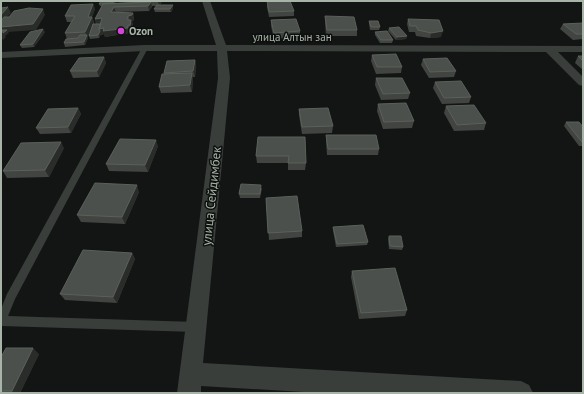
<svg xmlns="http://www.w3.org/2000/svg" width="584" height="394" viewBox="0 0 584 394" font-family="'PT Sans',sans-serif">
  <rect width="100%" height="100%" fill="#131514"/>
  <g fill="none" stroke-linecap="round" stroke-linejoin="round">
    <path fill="#3a3e3b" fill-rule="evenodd" d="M145,46L148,48L15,299L8,316L196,322L200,324L201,327L200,330L196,332L1,326V309L7,294L142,48Z"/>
    <path fill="#3a3e3b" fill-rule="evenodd" d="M202,1H210L226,45L583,46V52H558L583,77V86L579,85L546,52L227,51L230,78L203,363L521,381L529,385L533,393H321L201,386V393H177L218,78L217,51H145L1,58V52L145,45H216Z"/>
  </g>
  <path fill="#414441" d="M117,1L115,3L128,2V1H162L160,5L173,8L171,12H155L154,9L156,6H152V7L149,11L117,12L133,13L134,19L133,21H132L133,26L132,30H130L129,33L105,37L104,34L101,35V34L99,38L90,39L89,36L92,27L88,36V38L85,45L65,47L64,43L78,38L67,39L65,33L72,22H67L65,16L93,4L95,9L92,17L94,22V24H96L95,19L102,6H100L99,4Z
    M266,1H290L294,11V16L269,17L267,7V1Z
    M325,16L357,30V36H326L325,22Z
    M408,19L441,37L430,38L416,36L415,32H409L407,24Z
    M271,20L300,31V37L274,39L271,26Z
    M369,21L380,27L379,30H370L369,24Z
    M583,23V39L573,40L560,29L563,24Z
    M389,28L407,36L406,39L396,40L388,31Z
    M45,32L34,47L22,48L20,45Z
    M375,32L393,40L392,43H380L375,35Z
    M372,55L402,67L401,73L376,74L371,61Z
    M578,56H583V70L575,63Z
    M104,57L106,63L99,77L73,78L70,71Z
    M423,59L456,71L454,77L429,78L421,65Z
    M195,60L196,66L195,77H193L192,92L161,93L159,87L164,74V73Z
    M376,78L410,93L408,99L381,100L375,85Z
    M435,82L471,97L469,103L442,104L433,88Z
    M378,104L414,121L412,128L383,129L377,111Z
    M446,106L486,123L484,130L454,131L444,113Z
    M78,108L81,114L71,133L40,134L36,128Z
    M299,109L333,126L332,133L302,134L299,115Z
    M566,122L583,127V146H579L564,126Z
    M326,135L379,149L378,155H327L326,141Z
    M258,137L306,163L305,170H288V163H257L256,156Z
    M158,146L148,172L109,171L106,164Z
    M64,148L49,177L7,178L3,171Z
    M262,188L260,198H240L239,194Z
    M139,192L125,224L81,222L77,215Z
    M266,198L302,231V237L269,240Z
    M333,227L368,242L367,245L336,247L333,230Z
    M389,236L403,247L402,250L389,249L388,239Z
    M132,253L135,259L117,303L65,300L60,294Z
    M352,271L407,310L405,316L359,319L351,277Z
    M39,354L20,393H1V357Z"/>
  <path fill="#2a2c2a" d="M158,1H162L159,6Z
    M151,2L152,7L149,11L148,6Z
    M93,4L95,9L90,22L92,17L94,22L88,36V38L85,45L84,42L87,36L85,32L88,17Z
    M173,5V8L171,12L170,9Z
    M8,7L11,13L2,22L1,20V15Z
    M114,7L116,12H111Z
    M43,9L45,15L36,30L8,32L9,33L5,36L6,37L3,40L1,37V23Z
    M133,13L134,19L133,21H132L133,26L132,30L130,21V26L128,20V16Z
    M102,18L128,25L130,30L129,33L105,37L104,34L101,35V34L99,38L97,25L95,19Z
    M43,29L45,32L34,47L33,44Z
    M443,31L441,37L430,38L431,33Z
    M407,36L406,39L396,40L397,37Z
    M104,57L106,63L99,77L97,71Z
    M195,60L196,66L195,77L193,71Z
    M192,73L193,79L192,92L190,85Z
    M78,108L81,114L71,133L68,127Z
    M156,140L158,146L148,172L145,165Z
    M61,142L64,148L49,177L45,170Z
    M137,185L139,192L125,224L122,217Z
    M132,253L135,259L117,303L113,297Z
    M33,348L39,354L20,393H14L12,391Z"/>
  <path fill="#4c504c" stroke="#5a605a" d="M101,1H114L112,3L99,4Z
    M267,1H290L294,11L269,12Z
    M151,2L148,6L114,7L111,12L133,13L132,15L128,16V20H131L130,25H128V28L103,31L104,28L99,29L102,18L95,19L103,4Z
    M93,4L88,17H92L85,32L65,33L75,16H65L71,5Z
    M157,5H173L170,9H154Z
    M8,7L1,15V8Z
    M29,8L43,9L33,24L1,27V21L4,17H9L14,11Z
    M325,16L354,17L357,30H327Z
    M296,19L300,31L274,33L271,20Z
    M408,19L439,20L443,31L431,33L418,30L416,26H410Z
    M369,21H378L380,27H371Z
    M583,23V34H576L563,24Z
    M93,24H101L99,29L100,31L98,35L89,36Z
    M399,27L407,36L397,37L389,28Z
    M43,29L33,44L20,45L30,32Z
    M1,30H7L3,33V31H1Z
    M387,31L393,40H381L375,32Z
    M80,35H87L84,42L64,43L66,39L78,38Z
    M396,54L402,67H377L372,55Z
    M578,56H583V61Z
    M104,57L97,71H70L79,58Z
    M447,58L456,71L430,72L423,59Z
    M195,60L193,71L164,73L167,61Z
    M192,73L190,85L159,87L162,74Z
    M376,78H402L410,93L383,94Z
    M461,81L471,97L444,98L435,82Z
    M406,103L414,121L384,122L378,104Z
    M474,105L486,123L457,125L446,106Z
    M78,108L68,127L36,128L48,109Z
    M328,108L333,126L302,127L299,109Z
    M566,122H579L583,127V142H582Z
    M326,135H376L379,149H328Z
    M258,137H305L306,163H288L289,156H256Z
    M120,139L156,140L145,165L106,164Z
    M61,142L45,170L3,171L21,143Z
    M95,183L137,185L122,217L77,215Z
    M241,184L261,185L260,194H239Z
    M297,196L302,231L268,233L266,198Z
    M363,225L368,242L337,244L333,227Z
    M389,236H401L403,247L390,246Z
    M83,250L132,253L113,297L60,294Z
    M395,268L407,310L361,313L352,271Z
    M6,348H33L12,391H1V357Z"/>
  <circle fill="#d744dc" stroke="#0e100f" stroke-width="1.5" cx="121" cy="31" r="4"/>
  <g text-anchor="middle" stroke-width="3" stroke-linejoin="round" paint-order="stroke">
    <g font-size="11" font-weight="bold" fill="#a7b4a7" stroke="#0e100f" text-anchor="start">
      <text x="129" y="35">Ozon</text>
    </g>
    <g font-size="11" fill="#a7b4a7" stroke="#0e100f">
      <text x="292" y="41">улица Алтын зан</text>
    </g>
    <g font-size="13" fill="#a7b4a7" stroke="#0e100f">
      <text transform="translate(211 196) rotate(-84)" y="5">улица Сейдимбек</text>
    </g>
  </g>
  <rect width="584" height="394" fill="none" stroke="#a7b4a7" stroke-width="4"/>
</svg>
